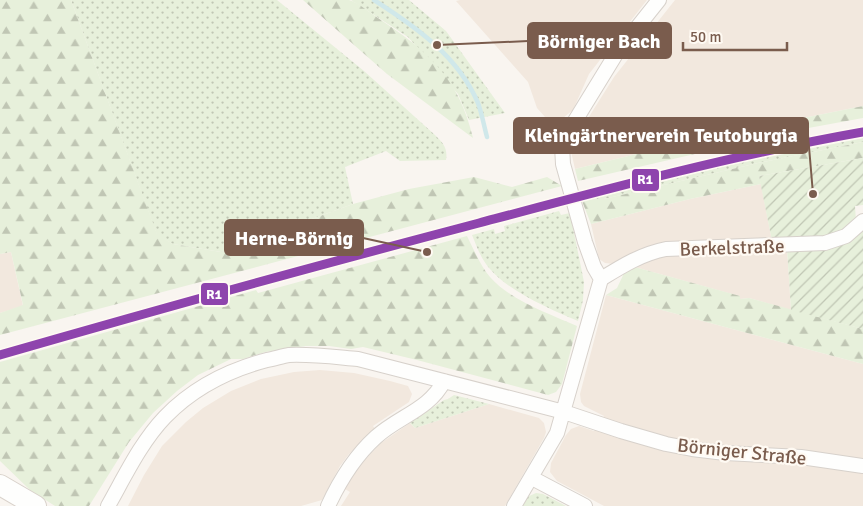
<svg xmlns="http://www.w3.org/2000/svg" width="863" height="506" viewBox="0 0 863 506" font-family="Signika,sans-serif">
  <defs>
    <pattern id="grass-dots" width="8" height="8" patternUnits="userSpaceOnUse" patternTransform="scale(1.25)"><rect width="8" height="8" fill="#e7f0db"/><path d="M2 2h.1M6 6h.1" fill="none" stroke="#c0c6b4" stroke-width="1.8" stroke-linecap="round"/></pattern>
    <pattern id="forest-firs" width="22" height="20" patternUnits="userSpaceOnUse" patternTransform="scale(1.25)"><rect width="22" height="20" fill="#e7f0db"/><path d="M5 1l3.5 6h-7zM16 11l3.5 6h-7z" fill="#c0c6b4"/></pattern>
    <pattern id="garden-furrows" width="10" height="10" patternUnits="userSpaceOnUse" patternTransform="scale(1.25)"><rect width="10" height="10" fill="#e7f0db"/><path d="M-1 1l2-2M0 10L10 0M9 11l2-2" fill="none" stroke="#c0c6b4"/></pattern>
  </defs>
  <rect width="100%" height="100%" fill="#f9f5f0"/>
  <path fill="#f2e8de" d="M460,0H647L589,74L573,110L553,126L537,108L528,82L456,1Z
    M675,0H863V106L698,139L575,169L570,147L614,77Z
    M761,184L772,241L669,245L614,264L605,263L599,259L591,224L690,199Z
    M787,249L791,310L749,298L740,299L739,296L631,266L653,254Z
    M11,252L23,306L0,313V254Z
    M606,295L863,364V506H604L557,481L550,472L551,463L566,435L571,429L579,426L594,431L604,416L584,406L581,402L580,394Z
    M320,370L354,373L390,381L408,386L412,394L409,402L373,426L375,429L349,454L340,466L322,500L301,506H128L144,475L162,446L186,422L203,408L231,391L261,379L294,372Z
    M489,404L539,418L544,423L546,432L544,438L505,506H341L350,492L345,489L358,467L381,443L410,423L415,428Z"/>
  <path fill="url(#grass-dots)" d="M71,0H277L364,71L435,135C443,143 448,148 446,160L400,161L386,151L345,167L353,204L221,252L173,244L157,235Z
    M351,0H409L446,31L505,113L469,120L458,94L408,37Z
    M863,138V142L758,163L604,199H592L730,165Z
    M559,211L561,215L570,213L584,282L583,300L578,321C550,309 511,293 490,269C481,259 477,247 472,235L494,229L495,234L505,231L504,226Z
    M454,395L489,404L415,428L410,423L444,400L448,399Z
    M536,493L543,494L566,506H521L527,497Z"/>
  <path fill="url(#forest-firs)" d="M0,0H71L157,234L173,244L221,252L353,204L409,189L474,177L512,187L547,177L562,186L0,335V313L23,305L11,252L0,254Z
    M303,0C317,0 334,0 349,0C358,2 370,13 378,18C428,51 459,78 473,138L387,74Z
    M863,106V118L803,129L578,181L575,169L698,139Z
    M863,142V158L759,176L761,184L690,199L591,224L582,201L592,199H604L758,163Z
    M467,236C474,250 480,265 490,277C510,300 549,314 577,326L562,384L556,392L548,395L417,360L363,347L351,349L329,346H306L265,352L243,359H231L198,375L177,391L153,413L129,442L89,506H55L30,490L0,461V362L256,290L258,293Z
    M631,266L740,296V299L749,298L863,329V364L606,295L617,288L626,269Z"/>
  <path fill="url(#garden-furrows)" d="M863,158V205L855,206L856,221L836,235L772,241L759,176Z
    M863,227V329L791,310L787,249Z"/>
  <g fill="none" stroke-linecap="round" stroke-linejoin="round">
    <path stroke="#d0e8ea" stroke-width="4.5" d="M374,0C416,27 458,56 478,103C482,114 484,126 487,137"/>
    <g stroke="#d7d1cb" stroke-width="16">
      <path id="minor" d="M601,279L594,267L585,242L563,164L562,146L570,129L616,54L659,0
        M532,478L585,506
        M108,506C125,476 141,442 165,417C193,388 229,370 267,360C274,359 282,356 289,355C312,354 335,357 358,359L564,412L621,431L666,444L692,449L725,453L801,457L863,466
        M328,506C340,480 355,456 376,437C399,416 429,410 444,381
        M514,506L557,433L601,279C622,266 641,254 666,249L825,243L846,236L863,221"/>
    </g>
    <g stroke="#d9d2cb" stroke-width="22">
      <path id="secondary" d="M0,485L36,506"/>
    </g>
    <use href="#minor" stroke="#fefefd" stroke-width="14"/>
    <use href="#secondary" stroke="#fefefd" stroke-width="20"/>
    <g stroke="#fffaf3" stroke-width="12">
      <path id="rail-1" d="M0,355C159,309 319,265 479,223C607,189 733,155 863,132"/>
    </g>
    <use href="#rail-1" stroke="#8e44ad" stroke-width="9"/>
  </g>
  <g text-anchor="middle" stroke-width="4.5" stroke-linejoin="round" paint-order="stroke">
    <g font-size="19" fill="#7a5c4d" stroke="#fffaf3">
      <text transform="translate(732 247) rotate(-2)" y="7">Berkelstraße</text>
      <text transform="translate(742 451) rotate(6)" y="7">Börniger Straße</text>
    </g>
  </g>
  <path fill="none" stroke="#7a5c4d" stroke-width="2" d="M437 45L528 41M813 194L808 135M427 252L363 238"/>
  <g fill="#7a5c4d" stroke="#fffaf3" stroke-width="2">
    <circle cx="437" cy="45" r="5"/>
    <circle cx="813" cy="194" r="5"/>
    <circle cx="427" cy="252" r="5"/>
  </g>
  <g fill="#7a5c4d" stroke="#7a5c4d" stroke-width="2">
    <rect x="528" y="23" width="143" height="35" rx="5"/>
    <rect x="514" y="118" width="294" height="35" rx="5"/>
    <rect x="225" y="220" width="138" height="35" rx="5"/>
  </g>
  <g font-size="20" text-anchor="middle" font-weight="bold" fill="#fff">
    <text x="599" y="48">Börniger Bach</text>
    <text x="661" y="142">Kleingärtnerverein Teutoburgia</text>
    <text x="294" y="245">Herne-Börnig</text>
  </g>
  <g stroke="#fffaf3" stroke-width="2">
    <rect x="631" y="168" width="29" height="24" rx="5" fill="#8e44ad"/>
    <rect x="200" y="282" width="29" height="24" rx="5" fill="#8e44ad"/>
  </g>
  <g font-size="14" text-anchor="middle" font-weight="bold" fill="#fff">
    <text x="645" y="184">R1</text>
    <text x="214" y="299">R1</text>
  </g>
  <path d="M683 42v8h104v-8" fill="none" stroke="#7a5c4d" stroke-width="2.5"/>
  <text x="690" y="42" font-size="15" fill="#7a5c4d" stroke="#fffaf3" stroke-width="4" paint-order="stroke">50 m</text>
</svg>
